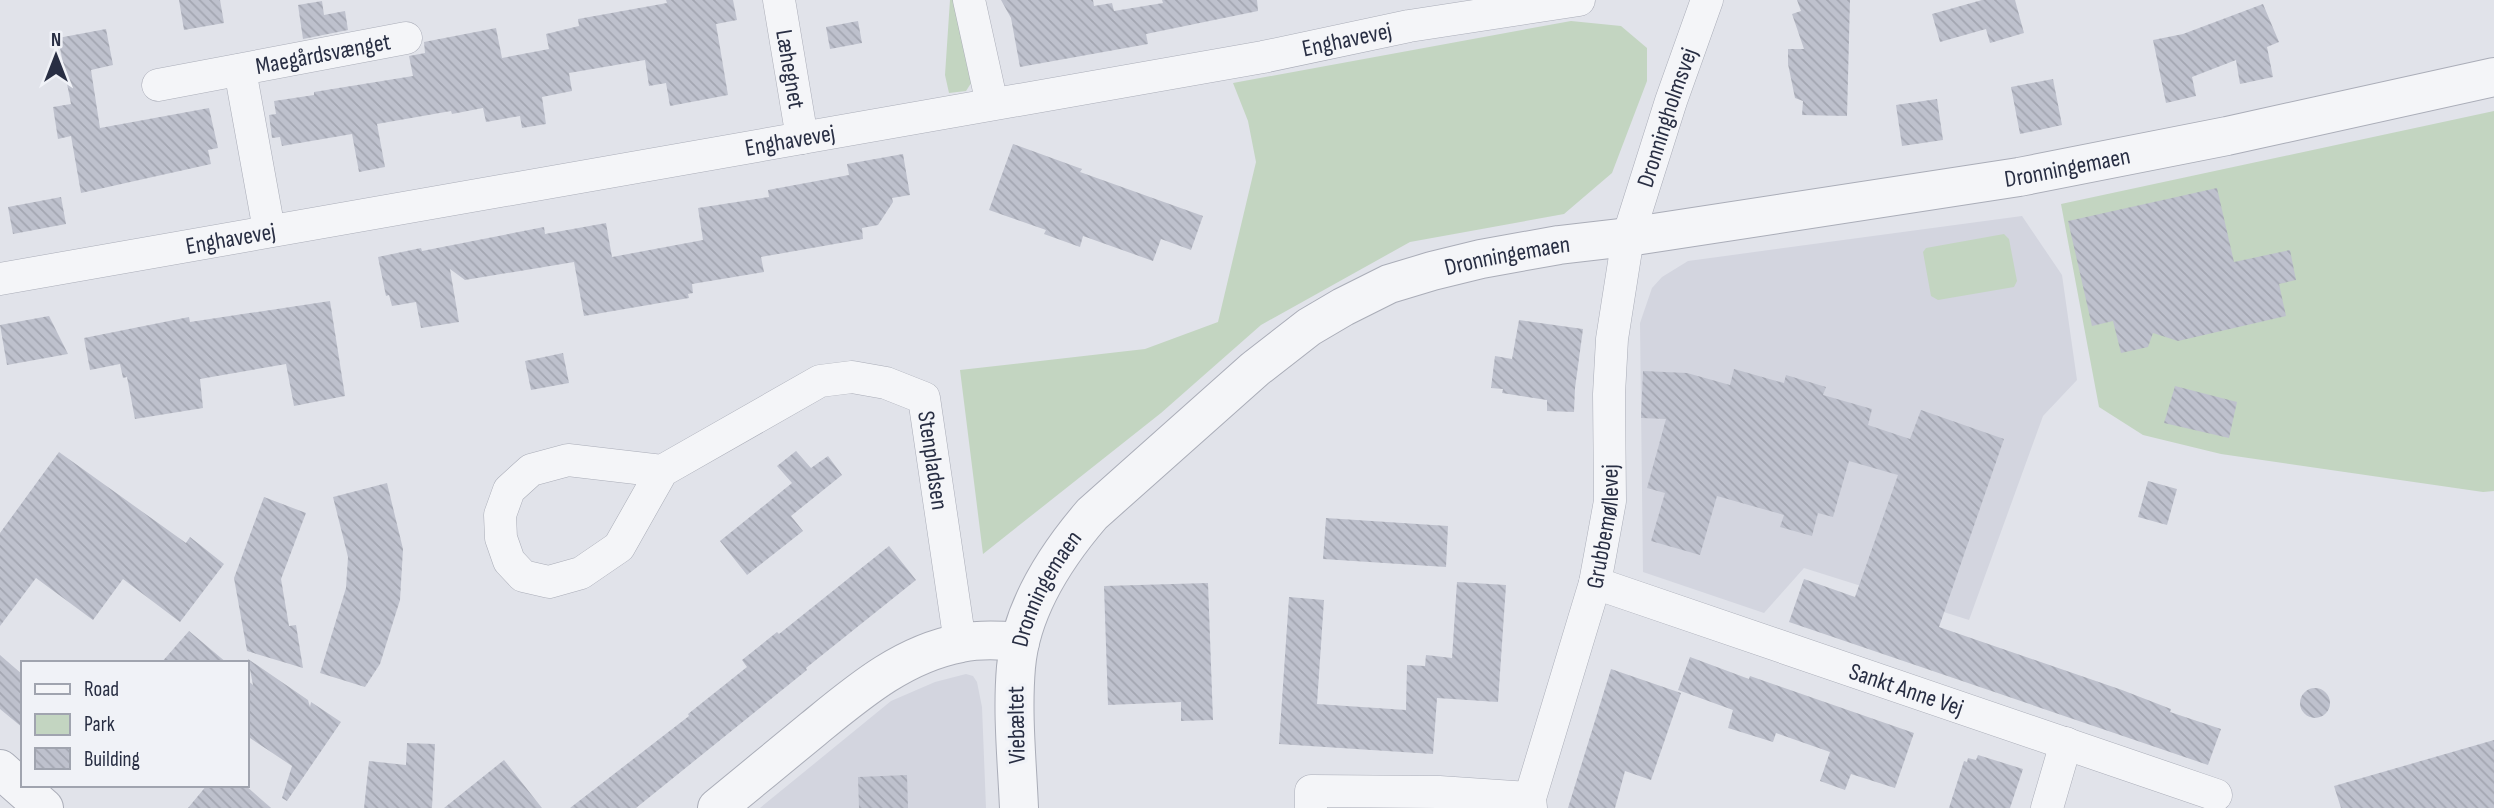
<svg xmlns="http://www.w3.org/2000/svg" width="2494" height="808" viewBox="0 0 2494 808" font-family="'Sofia Sans Condensed',sans-serif">
  <defs>
    <pattern id="building-back-hatch" width="6" height="6" patternUnits="userSpaceOnUse" patternTransform="scale(1.75)"><rect width="6" height="6" fill="#bec1cd"/><path d="M-1 5l2 2M0 0l6 6M5-1l2 2" fill="none" stroke="#a3a6b1"/></pattern>
  </defs>
  <rect width="100%" height="100%" fill="#e1e3ea"/>
  <path fill="#d3d5df" d="M2022,216L2062,275L2077,380L2043,416L1969,620L1804,568L1764,613L1643,572L1640,323L1652,288L1662,277L1688,261Z
    M966,674L973,676L977,682L982,707L986,808H760L891,701L935,682Z"/>
  <path fill="#c3d5c1" d="M950,0H965L975,77L966,91L949,93L945,75Z
    M1571,21L1621,26L1647,48V81L1612,173L1564,214L1410,242L1261,325L1161,413L983,554L960,370L1145,349L1218,322L1256,162L1248,121L1233,83Z
    M2494,111V491L2483,492L2221,454L2143,435L2099,407L2061,204Z
    M2004,234L2009,239L2017,281L2014,287L1938,300L1931,296L1923,252L1926,248Z"/>
  <path fill="url(#building-back-hatch)" d="M179,0H220L224,23L184,30Z
    M666,0H733L737,20L716,24L728,95L670,106L666,83L649,86L645,60L569,73L572,91L542,97L546,124L522,128L520,116L486,122L483,108L452,114L451,111L377,124L385,167L359,172L352,134L282,146L280,137L272,138L269,115L276,114L274,101L314,95V92L413,76L409,56L425,53L424,42L496,28L502,58L549,49L546,34L579,26L578,19L667,3Z
    M1001,0H1093L1094,6L1112,3L1114,11L1163,3L1162,0H1257L1258,11L1146,34L1148,44L1020,67L1011,18Z
    M1797,0H1850L1847,116L1802,115L1803,101L1795,98L1788,64V49H1804L1792,14L1801,11Z
    M1982,0H2015L2024,33L1990,43L1986,29L1940,42L1932,14Z
    M322,1L324,15L345,11L348,30L303,39L298,5Z
    M2263,4L2279,42L2267,47L2273,77L2240,84L2236,60L2192,77L2196,96L2166,103L2153,40L2183,34Z
    M858,21L862,43L830,49L826,27Z
    M106,29L113,65L91,70L100,128L209,108L218,148L208,150L211,164L81,193L71,136L58,139L53,107L71,104L58,38Z
    M2053,79L2062,125L2020,134L2011,87Z
    M1937,99L1943,140L1902,146L1896,105Z
    M1013,144L1082,169L1080,172L1203,216L1191,250L1161,239L1153,261L1083,236L1080,247L1044,234L1046,230L989,210Z
    M903,154L910,195L892,198L893,202L878,225L862,228L863,239L761,257L764,272L692,284L693,293L688,294L689,298L584,316L574,262L465,280L450,269L459,322L421,328L416,302L392,306L389,295L386,296L378,257L421,248L422,251L544,227L545,234L606,223L612,257L703,240L698,208L769,197L768,190L849,175L847,164Z
    M2217,188L2234,262L2290,250L2296,280L2279,284L2286,316L2178,341L2153,333L2148,347L2121,353L2113,321L2092,326L2068,221Z
    M61,197L66,224L13,234L8,207Z
    M330,301L345,396L294,406L286,364L200,379L203,408L135,419L127,377L123,378L120,364L90,370L84,338L189,317L190,322Z
    M49,316L68,354L7,365L0,325Z
    M1519,320L1583,329L1575,388L1574,412L1547,411V400L1502,393L1503,389L1491,388L1495,356L1512,359Z
    M563,353L569,383L531,390L525,361Z
    M1734,369L1784,383L1786,375L1826,387L1823,395L1872,409L1868,425L1910,439L1921,410L2004,439L1939,627L2122,690L2171,709L2170,712L2221,729L2208,765L1789,622L1804,579L1855,597L1898,475L1849,461L1833,517L1818,513L1812,536L1780,527L1784,515L1717,496L1700,555L1651,541L1665,493L1647,488L1666,419L1641,418L1643,371L1687,373L1730,385Z
    M2175,386L2237,402L2229,438L2164,423Z
    M796,451L811,468L828,456L842,475L791,516L803,531L747,575L720,541L792,483L777,466Z
    M59,452L186,543L190,537L224,564L180,622L123,579L93,620L36,578L0,626V533Z
    M2148,481L2177,489L2167,525L2138,517Z
    M387,483L403,549L400,600L380,664L365,687L320,673L346,588L348,557L333,497Z
    M264,497L306,513L281,579L289,626L296,625L303,668L247,651L234,578Z
    M1326,518L1448,526L1446,567L1323,559Z
    M889,546L916,580L806,668L807,670L636,808H570L689,716L688,714L747,667L742,660L777,632L779,634Z
    M1457,582L1506,585L1498,702L1437,698L1433,754L1279,744L1289,597L1324,600L1317,704L1406,710L1407,665L1425,666L1426,655L1452,658Z
    M1208,583L1213,720L1181,721V702L1108,705L1104,586Z
    M189,631L227,663H161Z
    M0,655L23,675V728L0,709Z
    M1690,657L1749,679L1750,676L1914,733L1895,788L1851,774L1845,790L1820,781L1830,752L1776,733L1773,742L1728,728L1733,710L1678,690Z
    M248,659L308,700L310,707L311,702L341,722L287,801L282,798L292,766L247,736V680L253,685Z
    M1611,669L1681,693L1651,780L1625,771L1615,808H1568Z
    M2300 703a15 15 0 1 1 30 0a15 15 0 1 1-30 0Z
    M2494,740V808H2341L2334,786Z
    M407,743L435,744L432,808H364L369,761L406,765Z
    M1978,755L2023,769L2010,808H1949L1964,761L1967,762L1968,758L1976,760Z
    M504,760L542,808H444Z
    M907,775L908,808H859L858,777Z
    M207,785H245L271,808H188Z"/>
  <g fill="none" stroke-linecap="round" stroke-linejoin="round">
    <g stroke="#aaadb8" stroke-width="33">
      <g id="minor">
        <path id="s1" d="M779,0L802,138"/>
        <path d="M969,0L992,104"/>
        <path d="M240,70L269,230"/>
        <path id="s2" d="M158,85L406,38"/>
        <path id="s3" d="M0,279L1263,57L1409,26L1579,0"/>
        <path id="s4" d="M662,471L568,460L531,470L509,490L500,515L501,538L509,561L523,576L549,582L581,573L619,547L662,471L820,381L852,377L886,383L924,398L960,643"/>
        <path id="s5" d="M1595,583L2216,795"/>
        <path d="M1311,808V791L1439,792L1530,798"/>
        <path id="s6" d="M1531,808L1530,798L1595,583L1610,501L1609,394L1612,339L1628,237L1671,101L1707,0"/>
        <path d="M2047,808L2066,743"/>
      </g>
    </g>
    <g stroke="#aaadb8" stroke-width="40">
      <g id="tertiary">
        <path d="M0,769L44,808"/>
        <path d="M717,808C749,782 781,755 813,729C857,693 902,654 961,643C980,639 1000,640 1020,642"/>
        <path id="s7" d="M1019,808C1017,761 1012,714 1016,667C1021,609 1055,557 1092,514L1255,369L1309,327L1343,307L1389,284L1432,271L1481,259L1559,245L1628,237L2019,177L2227,136L2494,77"/>
      </g>
    </g>
    <use href="#minor" stroke="#f4f5f8" stroke-width="32"/>
    <use href="#tertiary" stroke="#f4f5f8" stroke-width="38"/>
  </g>
  <g text-anchor="middle" stroke-width="7" stroke-linejoin="round" paint-order="stroke">
    <g font-size="24" fill="#282e43" stroke="#f0f2f7">
      <text dy="8" stroke="none"><textPath href="#s3" startOffset="1368">Enghavevej</textPath></text>
      <text dy="8" stroke="none"><textPath href="#s2" startOffset="168">Maegårdsvænget</textPath></text>
      <text dy="8" stroke="none"><textPath href="#s1" startOffset="70">Læhegnet</textPath></text>
      <text dy="8" stroke="none"><textPath href="#s6" startOffset="709">Dronningholmsvej</textPath></text>
      <text dy="8" stroke="none"><textPath href="#s3" startOffset="802">Enghavevej</textPath></text>
      <text dy="8" stroke="none"><textPath href="#s7" startOffset="1381">Dronningemaen</textPath></text>
      <text dy="8" stroke="none"><textPath href="#s3" startOffset="234">Enghavevej</textPath></text>
      <text dy="8" stroke="none"><textPath href="#s7" startOffset="814">Dronningemaen</textPath></text>
      <text dy="8" stroke="none"><textPath href="#s4" startOffset="803">Stenpladsen</textPath></text>
      <text dy="8" stroke="none"><textPath href="#s6" startOffset="292">Grubbemøllevej</textPath></text>
      <text dy="8" stroke="none"><textPath href="#s7" startOffset="226">Dronningemaen</textPath></text>
      <text dy="8" stroke="none"><textPath href="#s5" startOffset="329">Sankt Anne Vej</textPath></text>
      <text transform="translate(1016 725) rotate(-91)" y="8">Viebæltet</text>
    </g>
  </g>
  <rect x="21" y="661" width="228" height="126" fill="#f0f2f7" stroke="#a0a4af" stroke-width="2"/>
  <rect x="35" y="684" width="35" height="10" fill="#f4f5f8" stroke="#a0a4af" stroke-width="2"/>
  <text x="84" y="696" font-size="21" fill="#282e43">Road</text>
  <rect x="35" y="714" width="35" height="21" fill="#c3d5c1" stroke="#a0a4af" stroke-width="2"/>
  <text x="84" y="731" font-size="21" fill="#282e43">Park</text>
  <rect x="35" y="748" width="35" height="21" fill="url(#building-back-hatch)" stroke="#a0a4af" stroke-width="2"/>
  <text x="84" y="766" font-size="21" fill="#282e43">Building</text>
  <g transform="translate(56 56)" stroke="#f0f2f7" stroke-width="5" paint-order="stroke">
  <path d="M0-5L12 26L0 18L-12 26Z" fill="#282e43"/>
  <text y="-10" font-size="19" font-weight="bold" text-anchor="middle" fill="#282e43">N</text>
  </g>
</svg>
